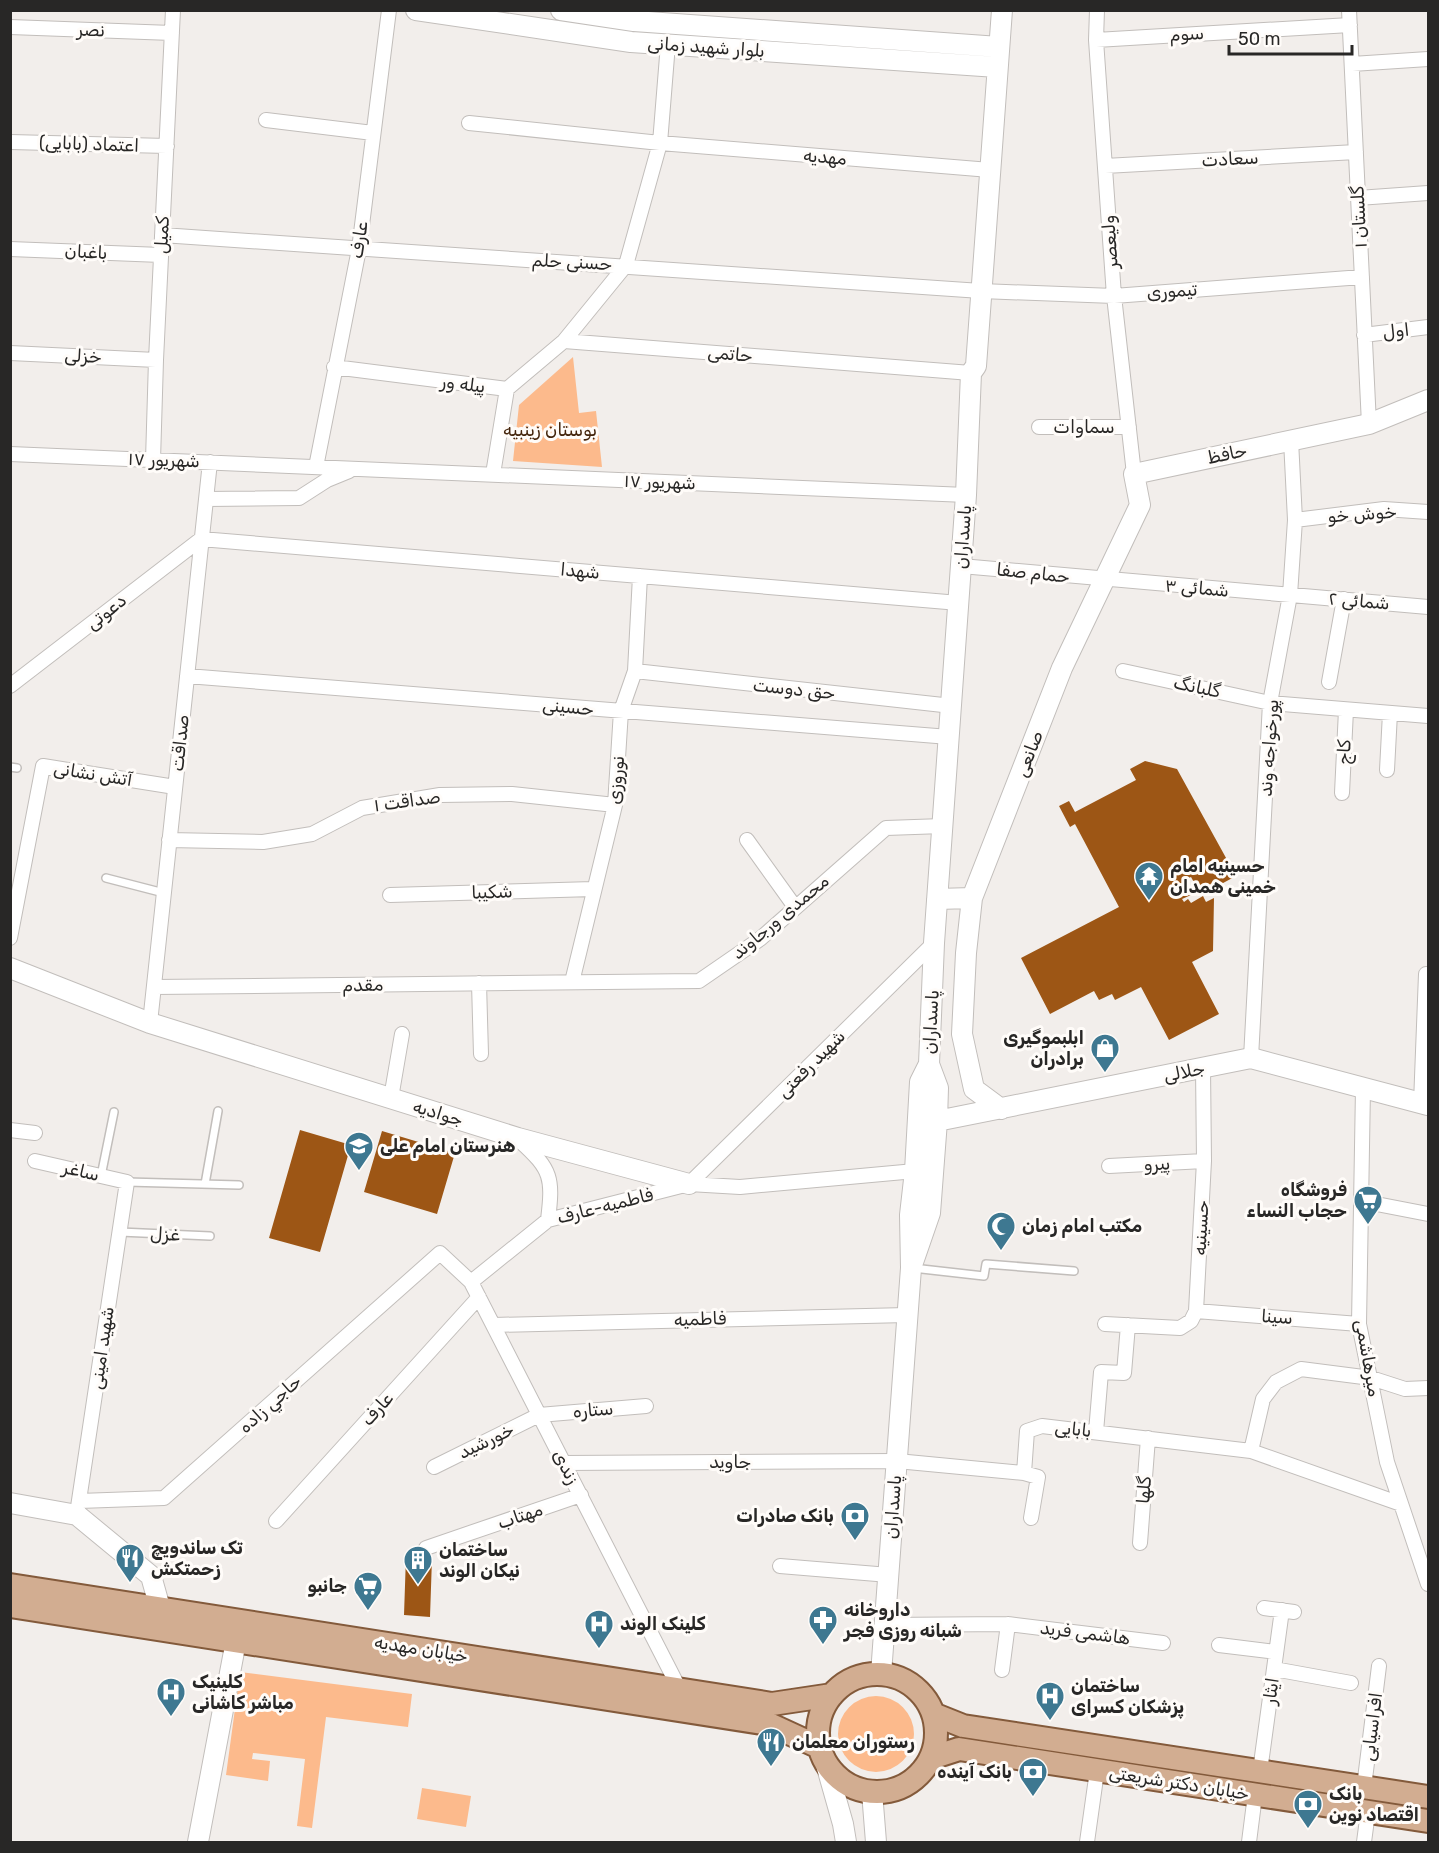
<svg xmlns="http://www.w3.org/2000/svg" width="1439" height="1853" viewBox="0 0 1439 1853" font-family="Rubik,Vazirmatn,sans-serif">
  <rect width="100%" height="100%" fill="#f2eeeb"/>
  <path fill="#fcba8c" d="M573,357L579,413L596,411L602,467L513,461L519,405Z
    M240,1672L412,1694L408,1727L326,1717L312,1828L297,1826L305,1759L253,1753L252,1759L270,1761L268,1781L226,1775Z
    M838 1734a38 38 0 1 1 76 0a38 38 0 1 1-76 0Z
    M422,1788L471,1796L466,1827L417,1819Z"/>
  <path fill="#9d5615" d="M1145,761L1177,769L1236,876L1201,895L1191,877L1184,880L1191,895L1182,899L1184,902L1188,899L1191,903L1203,896L1206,902L1214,898L1213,951L1192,962L1219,1014L1169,1040L1141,987L1115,1000L1112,994L1099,1000L1094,991L1050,1014L1021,958L1119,907L1075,824L1070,827L1059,806L1069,801L1075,812L1136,780L1130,769Z
    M300,1130L351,1145L320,1252L269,1238Z
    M382,1131L455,1153L437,1214L364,1192Z
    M406,1556L432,1558L430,1617L404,1615Z"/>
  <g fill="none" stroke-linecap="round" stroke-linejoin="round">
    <g stroke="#c2bebb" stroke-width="10">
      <path id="lane" d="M10,767L17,768
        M106,878L164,893
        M101,1176L114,1112
        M127,1182L239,1185
        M205,1184L218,1111
        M120,1232L210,1236
        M913,1268L984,1276L986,1264L1074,1271"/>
    </g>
    <g stroke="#c2bebb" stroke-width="16">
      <path id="street" d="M1097,10L1096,40L1114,296L1134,474
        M1349,10L1369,424
        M10,27L172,33
        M1096,40L1350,25
        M1352,64L1428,59
        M266,120L373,133
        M469,123L660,143L990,170
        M10,142L167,146
        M1105,166L1356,152
        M1358,198L1428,193
        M162,235L981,291L1114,296L1362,277
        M10,249L161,255
        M1364,335L1428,327
        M564,341L626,265L660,143L668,44
        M10,353L156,360
        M334,367L507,389L493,474
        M507,389L564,341L971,373
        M1039,427H1129
        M10,454L966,495
        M153,460L156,360L173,10
        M316,467L359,249L389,10
        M206,499L299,498L327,480L349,471
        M1295,520L1384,509L1428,512
        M961,566L1428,607
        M635,671L952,706
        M1123,671L1270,703L1428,716
        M187,676L949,737
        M1329,682L1344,599
        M10,686L201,539L959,603
        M1387,770L1390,713
        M1342,793L1346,710
        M169,840L263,842L312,834L362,808L440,795L512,794L615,805
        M747,840L795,907
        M390,895L593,889
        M10,938L43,766L175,787
        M572,982L615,805L621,711L635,671L640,576
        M479,983L481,1054
        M154,987L699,981L760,939L886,828L943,826
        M150,1023L210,462
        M1251,1058L1270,703L1290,595L1295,520L1291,440
        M1363,1088L1359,1324L1387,1462L1428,1584
        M391,1098L402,1034
        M1421,1103L1426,974
        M10,1130L35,1133
        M520,1141C552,1170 553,1178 548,1220
        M35,1161L127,1182L78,1507
        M1109,1166L1204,1161
        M689,1184L934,943
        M1361,1201L1428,1214
        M471,1282L548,1220L689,1184L740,1187L915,1171
        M1196,1311L1359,1324
        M1105,1324L1180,1328L1191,1321L1196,1311L1204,1161L1203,1068
        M494,1325L907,1315
        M1096,1432L1101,1372L1124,1373L1128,1325
        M564,1463L897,1461L1024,1473L1027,1431L1042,1426L1251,1451
        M434,1467L539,1415L646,1406
        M1024,1473L1038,1477L1031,1518
        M79,1501L164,1498L440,1253L471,1282L680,1690
        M1401,1504L1251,1451L1263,1399L1276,1382L1301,1369L1371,1378L1405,1389L1428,1388
        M276,1521L479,1297
        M1140,1543L1148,1438
        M426,1548L581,1495
        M780,1566L889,1575
        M1264,1608L1294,1612
        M885,1625L1008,1624L1163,1643
        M1219,1645L1276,1652
        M1274,1669L1351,1683
        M1002,1670L1008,1624
        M1260,1771L1282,1610
        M1364,1787L1379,1666
        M1087,1842L1097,1771
        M1249,1842L1255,1795
        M1364,1842L1368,1812"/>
    </g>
    <g stroke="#c2bebb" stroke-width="22">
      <path id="secondary" d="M416,10L631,42L997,67
        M561,10L634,21L999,47
        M972,898L966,953L962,1034L974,1089L1001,1109
        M937,899L972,898L1062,668L1140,505L1134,474L1369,424L1428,400
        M10,968L150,1023L518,1138L689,1184
        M937,1121L1251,1058L1428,1105
        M911,1268L930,1213L937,1121L938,1088L929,1064L934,943L966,495L971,373L976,366L1002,10
        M10,1503L77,1515L151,1576L160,1608
        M881,1674L911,1268L910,1215L915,1171L920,1082L929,1064
        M826,1764L843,1824L846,1842
        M872,1792L876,1842
        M198,1842L236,1641"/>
    </g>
    <g stroke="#835a3b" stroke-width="26">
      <path id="primary" d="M10,1585L772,1704L832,1695
        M10,1606L769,1724L819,1747
        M818 1733a59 59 0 1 1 118 0a59 59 0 1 1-118 0Z
        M933,1714L963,1726L1428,1797
        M931,1758L959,1749L1428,1821"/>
    </g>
    <use href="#lane" stroke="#fff" stroke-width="7"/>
    <use href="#street" stroke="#fff" stroke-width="14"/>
    <use href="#secondary" stroke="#fff" stroke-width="20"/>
    <use href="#primary" stroke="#d2ad91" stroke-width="22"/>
  </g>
  <defs>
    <g id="temple-pin" transform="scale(1.5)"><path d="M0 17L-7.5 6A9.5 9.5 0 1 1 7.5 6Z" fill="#3e7891" stroke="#fffcf9"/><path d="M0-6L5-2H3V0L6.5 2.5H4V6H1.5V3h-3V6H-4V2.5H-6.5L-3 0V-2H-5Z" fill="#fff"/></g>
    <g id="shop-pin" transform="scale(1.5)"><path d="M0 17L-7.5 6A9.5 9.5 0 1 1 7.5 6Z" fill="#3e7891" stroke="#fffcf9"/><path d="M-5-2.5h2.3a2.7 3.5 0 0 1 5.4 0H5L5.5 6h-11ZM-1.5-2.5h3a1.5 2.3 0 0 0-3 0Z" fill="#fff"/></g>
    <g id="school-pin" transform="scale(1.5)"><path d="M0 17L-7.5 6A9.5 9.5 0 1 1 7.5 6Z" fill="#3e7891" stroke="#fffcf9"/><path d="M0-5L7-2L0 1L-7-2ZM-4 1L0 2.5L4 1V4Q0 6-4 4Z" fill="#fff"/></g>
    <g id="supermarket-pin" transform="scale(1.5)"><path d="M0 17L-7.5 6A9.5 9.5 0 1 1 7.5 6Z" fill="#3e7891" stroke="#fffcf9"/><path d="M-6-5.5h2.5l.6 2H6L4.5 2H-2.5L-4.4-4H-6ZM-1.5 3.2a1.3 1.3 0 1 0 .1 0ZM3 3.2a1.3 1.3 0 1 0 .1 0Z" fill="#fff"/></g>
    <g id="mosque-pin" transform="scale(1.5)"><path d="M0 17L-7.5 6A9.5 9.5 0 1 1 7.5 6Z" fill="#3e7891" stroke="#fffcf9"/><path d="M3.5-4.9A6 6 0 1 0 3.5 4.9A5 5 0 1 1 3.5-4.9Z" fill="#fff"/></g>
    <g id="bank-pin" transform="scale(1.5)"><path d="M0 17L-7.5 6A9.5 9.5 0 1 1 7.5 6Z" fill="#3e7891" stroke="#fffcf9"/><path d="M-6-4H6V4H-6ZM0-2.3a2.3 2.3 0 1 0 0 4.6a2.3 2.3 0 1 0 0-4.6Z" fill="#fff"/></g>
    <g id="restaurant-pin" transform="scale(1.5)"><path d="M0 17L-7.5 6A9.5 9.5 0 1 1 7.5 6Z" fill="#3e7891" stroke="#fffcf9"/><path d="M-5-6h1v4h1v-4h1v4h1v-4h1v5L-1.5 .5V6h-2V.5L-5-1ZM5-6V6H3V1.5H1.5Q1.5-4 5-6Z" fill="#fff"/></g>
    <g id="building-pin" transform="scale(1.5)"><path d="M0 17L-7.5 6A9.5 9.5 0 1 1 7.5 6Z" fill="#3e7891" stroke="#fffcf9"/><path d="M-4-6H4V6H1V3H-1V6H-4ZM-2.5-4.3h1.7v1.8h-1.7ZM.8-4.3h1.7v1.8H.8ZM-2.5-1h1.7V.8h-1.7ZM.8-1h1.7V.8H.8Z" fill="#fff"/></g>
    <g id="pharmacy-pin" transform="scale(1.5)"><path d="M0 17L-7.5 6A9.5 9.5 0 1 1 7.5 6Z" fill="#3e7891" stroke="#fffcf9"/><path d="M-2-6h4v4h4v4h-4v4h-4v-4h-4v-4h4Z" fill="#fff"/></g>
    <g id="hospital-pin" transform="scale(1.5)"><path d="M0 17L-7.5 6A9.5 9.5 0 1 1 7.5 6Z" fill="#3e7891" stroke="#fffcf9"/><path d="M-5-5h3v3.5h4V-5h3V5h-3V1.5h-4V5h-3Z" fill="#fff"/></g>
  </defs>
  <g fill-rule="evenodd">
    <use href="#temple-pin" x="1149" y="876"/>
    <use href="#shop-pin" x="1105" y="1048"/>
    <use href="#school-pin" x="359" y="1146"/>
    <use href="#supermarket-pin" x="1368" y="1200"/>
    <use href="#mosque-pin" x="1001" y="1226"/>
    <use href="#bank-pin" x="855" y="1516"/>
    <use href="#restaurant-pin" x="130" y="1558"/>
    <use href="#building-pin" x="418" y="1560"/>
    <use href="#supermarket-pin" x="368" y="1586"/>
    <use href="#pharmacy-pin" x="823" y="1620"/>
    <use href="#hospital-pin" x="599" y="1624"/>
    <use href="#hospital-pin" x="171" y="1692"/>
    <use href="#hospital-pin" x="1050" y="1696"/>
    <use href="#restaurant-pin" x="771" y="1742"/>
    <use href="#bank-pin" x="1033" y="1772"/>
    <use href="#bank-pin" x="1308" y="1804"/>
  </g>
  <g text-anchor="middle" stroke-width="6" stroke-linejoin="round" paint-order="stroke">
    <g font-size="18" fill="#282726" stroke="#fffcf9">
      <text transform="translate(91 30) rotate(2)" y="6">نصر</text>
      <text transform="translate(1187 34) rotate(-3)" y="6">سوم</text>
      <text transform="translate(706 47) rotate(4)" y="6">بلوار شهید زمانی</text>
      <text transform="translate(89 144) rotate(2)" y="6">اعتماد (بابایی)</text>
      <text transform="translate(825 157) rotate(5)" y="6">مهدیه</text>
      <text transform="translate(1230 159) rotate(-3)" y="6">سعادت</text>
      <text transform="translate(1359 217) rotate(-93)" y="6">گلستان ۱</text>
      <text transform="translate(162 235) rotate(-87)" y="6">کمیل</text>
      <text transform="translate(359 240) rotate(-81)" y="6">عارف</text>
      <text transform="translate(1110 242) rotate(-94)" y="6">ولیعصر</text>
      <text transform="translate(86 252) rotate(3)" y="6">باغبان</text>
      <text transform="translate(572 262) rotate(3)" y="6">حسنی حلم</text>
      <text transform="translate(1172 291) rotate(-4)" y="6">تیموری</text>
      <text transform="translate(1396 331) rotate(-6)" y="6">اول</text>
      <text transform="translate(730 354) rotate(5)" y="6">حاتمی</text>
      <text transform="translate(83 356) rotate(3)" y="6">خزلی</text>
      <text transform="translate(463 384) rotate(7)" y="6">پیله ور</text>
      <text x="1084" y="433">سماوات</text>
      <text transform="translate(1227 454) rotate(-12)" y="6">حافظ</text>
      <text transform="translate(164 460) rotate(2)" y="6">۱۷ شهریور</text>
      <text transform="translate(660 482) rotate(2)" y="6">۱۷ شهریور</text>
      <text transform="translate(1362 514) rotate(-4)" y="6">خوش خو</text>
      <text transform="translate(963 537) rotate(-86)" y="6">پاسداران</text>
      <text transform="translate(580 571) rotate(5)" y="6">شهدا</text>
      <text transform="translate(1033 573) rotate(6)" y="6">حمام صفا</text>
      <text transform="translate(1197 588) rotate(5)" y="6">شمائی ۳</text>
      <text transform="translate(1359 601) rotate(5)" y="6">شمائی ۲</text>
      <text transform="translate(106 612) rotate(-38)" y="6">دعوتی</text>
      <text transform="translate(1197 687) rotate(12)" y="6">گلبانگ</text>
      <text transform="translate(794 689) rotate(6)" y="6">حق دوست</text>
      <text transform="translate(568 707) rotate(5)" y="6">حسینی</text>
      <text transform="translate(180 743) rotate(-84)" y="6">صداقت</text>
      <text transform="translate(1269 748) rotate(-86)" y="6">پورخواجه وند</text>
      <text transform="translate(1344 752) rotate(-87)" y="6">کاج</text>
      <text transform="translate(1029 754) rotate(-69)" y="6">صانعی</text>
      <text transform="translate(93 774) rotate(9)" y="6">آتش نشانی</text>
      <text transform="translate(616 780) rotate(-85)" y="6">نوروزی</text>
      <text transform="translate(407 801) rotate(-8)" y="6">صداقت ۱</text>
      <text transform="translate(492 892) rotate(-2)" y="6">شکیبا</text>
      <text transform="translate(780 917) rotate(-40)" y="6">محمدی ورجاوند</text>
      <text transform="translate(363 985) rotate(-1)" y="6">مقدم</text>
      <text transform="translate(931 1022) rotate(-87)" y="6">پاسداران</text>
      <text transform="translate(811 1064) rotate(-45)" y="6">شهید رفعتی</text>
      <text transform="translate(1184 1072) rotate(-11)" y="6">جلالی</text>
      <text transform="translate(438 1113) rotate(17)" y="6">جوادیه</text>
      <text transform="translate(1157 1164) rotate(-3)" y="6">پیرو</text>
      <text transform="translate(81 1171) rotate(13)" y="6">ساغر</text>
      <text transform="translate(605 1206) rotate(-14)" y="6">فاطمیه-عارف</text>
      <text transform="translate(1201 1228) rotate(-87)" y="6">حسینیه</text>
      <text transform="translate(165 1234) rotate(3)" y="6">غزل</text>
      <text transform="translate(1277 1317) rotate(4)" y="6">سینا</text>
      <text transform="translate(700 1319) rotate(-2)" y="6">فاطمیه</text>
      <text transform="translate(102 1348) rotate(-82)" y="6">شهید امینی</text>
      <text transform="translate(1368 1358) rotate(80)" y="6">میرهاشمی</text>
      <text transform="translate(270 1404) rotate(-42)" y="6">حاجي زاده</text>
      <text transform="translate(377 1409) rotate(-48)" y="6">عارف</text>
      <text transform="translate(593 1410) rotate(-5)" y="6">ستاره</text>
      <text transform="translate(1073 1429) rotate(6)" y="6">بابایی</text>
      <text transform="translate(486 1441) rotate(-26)" y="6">خورشید</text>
      <text x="730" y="1468">جاوید</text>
      <text transform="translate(566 1467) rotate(63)" y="6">زندی</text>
      <text transform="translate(1144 1490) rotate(-86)" y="6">گلها</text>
      <text transform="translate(893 1507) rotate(-86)" y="6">پاسداران</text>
      <text transform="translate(520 1516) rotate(-19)" y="6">مهتاب</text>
      <text transform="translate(1085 1633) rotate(7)" y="6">هاشمی فرید</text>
      <text transform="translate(421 1649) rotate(9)" y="6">خیابان مهدیه</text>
      <text transform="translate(1271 1691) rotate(-82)" y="6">ایثار</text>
      <text transform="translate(1372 1727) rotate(-83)" y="6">افراسیابی</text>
      <text transform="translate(1179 1783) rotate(9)" y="6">خیابان دکتر شریعتی</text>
    </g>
    <g font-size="18" fill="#44250c" stroke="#fffcf9">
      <text x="550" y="436">بوستان زینبیه</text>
    </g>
    <g font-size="18" font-weight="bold" fill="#282726" stroke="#fffcf9" text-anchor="start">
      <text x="1170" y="872">حسینیه امام<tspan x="1170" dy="21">خمینی همدان</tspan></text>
      <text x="1084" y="1044" text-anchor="end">ابلبموگیری<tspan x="1084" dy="21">برادران</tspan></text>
      <text x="380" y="1152">هنرستان امام علی</text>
      <text x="1347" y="1196" text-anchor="end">فروشگاه<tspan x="1347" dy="21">حجاب النساء</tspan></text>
      <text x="1022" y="1232">مکتب امام زمان</text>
      <text x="834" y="1522" text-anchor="end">بانک صادرات</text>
      <text x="151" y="1554">تک ساندویچ<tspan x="151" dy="21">زحمتکش</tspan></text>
      <text x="439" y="1556">ساختمان<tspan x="439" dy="21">نیکان الوند</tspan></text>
      <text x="347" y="1592" text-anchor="end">جانبو</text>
      <text x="844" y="1616">داروخانه<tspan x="844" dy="21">شبانه روزی فجر</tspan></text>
      <text x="620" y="1630">کلینک الوند</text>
      <text x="192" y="1688">کلینیک<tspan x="192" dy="21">مباشر کاشانی</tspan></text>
      <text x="1071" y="1692">ساختمان<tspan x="1071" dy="21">پزشکان کسرای</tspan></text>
      <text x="792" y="1748">رستوران معلمان</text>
      <text x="1012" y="1778" text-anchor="end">بانک آینده</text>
      <text x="1329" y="1800">بانک<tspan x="1329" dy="21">اقتصاد نوین</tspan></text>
    </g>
  </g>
  <rect width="1439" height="1853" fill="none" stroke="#282726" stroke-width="24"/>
  <path d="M1229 45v9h123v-9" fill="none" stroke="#282726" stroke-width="3"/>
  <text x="1238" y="45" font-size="18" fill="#282726" stroke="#fffcf9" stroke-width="4.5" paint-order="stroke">50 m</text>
</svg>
